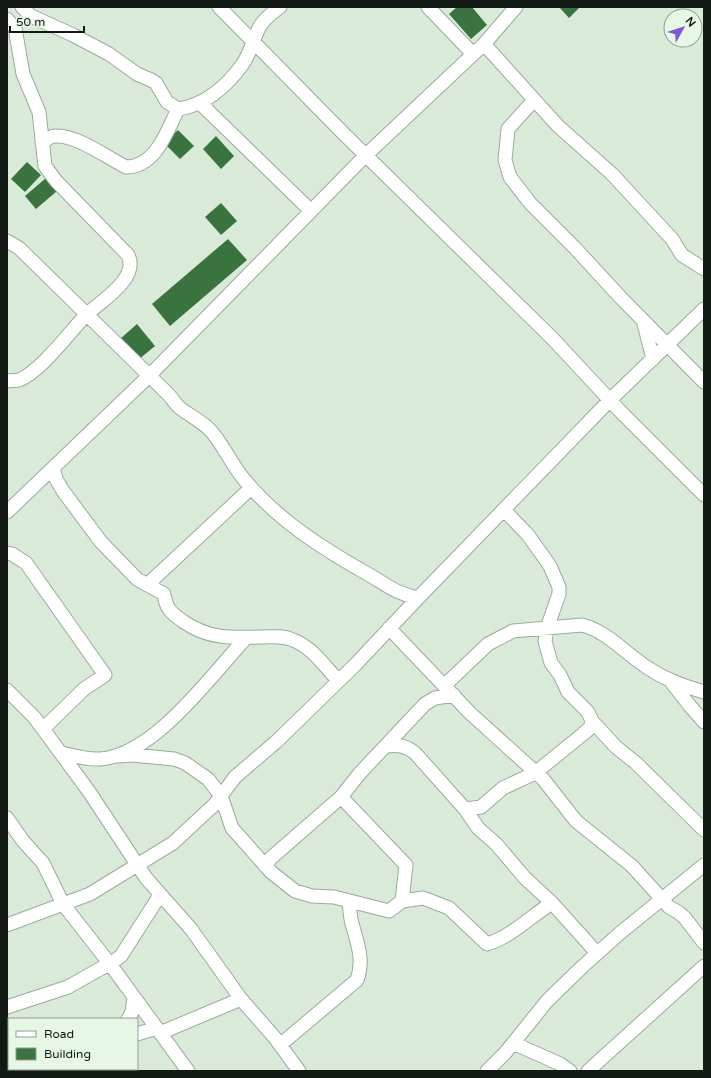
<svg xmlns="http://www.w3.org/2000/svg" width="711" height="1078" viewBox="0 0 711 1078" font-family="'Varela Round',sans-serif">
  <rect width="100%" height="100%" fill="#d9ead9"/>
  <path fill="#39733d" d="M457,7H472L487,25L471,39L449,14Z
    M559,7H580L569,18Z
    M178,130L194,146L180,159L164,143Z
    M216,136L234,156L221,169L203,149Z
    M27,162L41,175L25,192L11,179Z
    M46,178L57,191L36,209L25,196Z
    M221,203L237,221L221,235L205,217Z
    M228,239L247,260L170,326L152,304Z
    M137,324L155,346L138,360L120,339Z"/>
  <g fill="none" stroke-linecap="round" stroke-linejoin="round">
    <g stroke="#9aab9a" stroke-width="15">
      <path id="minor" d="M22,7L31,16L73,35L109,54L137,74L151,80L156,83L167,102L178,109C204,106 227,86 242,65C251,53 253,38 260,26C265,18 273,12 280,7
        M219,7L344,134L553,339L619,410L704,495
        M428,7L473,54
        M7,19L15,28L23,74L39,112L45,166L56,181L128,255C140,279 99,302 85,316C69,333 40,372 19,380C16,381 11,380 7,381
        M484,44L558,126L612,174L672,239L682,255L704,269
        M534,100L508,129L505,160L510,177L530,203L575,248L621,298L704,382
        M200,103L311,211
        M42,143C46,140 50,136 55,136C75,134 108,158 126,167C156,167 167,131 178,109
        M7,241L19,248L168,394C172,398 175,404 180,408C190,416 202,421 211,431C225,447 233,468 248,484C281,522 322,548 366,573C386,584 394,593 418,598
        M643,320L653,359
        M53,468L56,479L63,491L101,542L137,579L164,594C166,609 171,613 184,622C209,639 231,638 260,637C272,637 282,635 293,640C312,647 324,666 338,680
        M504,510L528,535L550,566L559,587V594L547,628L545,641L551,663L560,675L568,692L588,712L592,721L616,747L636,763L704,830
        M7,512L149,376L366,155L484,44L516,7
        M7,553L12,554L26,563L105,675L84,689L43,729
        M147,585L251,488
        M389,628L470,713L543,779L576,821L632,866L669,907L678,912L685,918L704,943
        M672,683L690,706L704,722
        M445,685L488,644L513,631L582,625C607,631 626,654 648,668C666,680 684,686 704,692
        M7,690L34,717L43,729L90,793L146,878L191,929L241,999L275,1038L299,1071
        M386,746C398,745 405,745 415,753L465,809L478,828L497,845L525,878L552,903L597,953
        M62,753C75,756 87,760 100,759C155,755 211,675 247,637
        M118,756L132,755L174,759L185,763L208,779L221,796L232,828L271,872L295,891L312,896L334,897L389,911L402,901L423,898L449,908L487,944C511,937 531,916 552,903
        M341,797L406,865L402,901
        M465,809L481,807L503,788L535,773L583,734L590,728L592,721
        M7,818L23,841L43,863L63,904L110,964L188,1071
        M265,866L271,858L341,797L360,773L425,704L435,698L454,695
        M7,925L90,894L173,843L215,804L235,777L277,741L355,665L418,598L610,400L704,309
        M7,1007L68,987L114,961L121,956L160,895
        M128,1019L132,1012L134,997
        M160,1033L241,999
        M137,1034L157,1028
        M513,1043L560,1064L570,1071
        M280,1045L357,980C364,961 358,945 353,927C350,919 350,910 349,901
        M61,1071L64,1069
        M110,1071L111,1069
        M487,1071L506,1052L547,1001L582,967L620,933L704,865
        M588,1071L704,966"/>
    </g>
    <use href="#minor" stroke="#fff" stroke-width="13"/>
  </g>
  <rect width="711" height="1078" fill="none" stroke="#131913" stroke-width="16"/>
  <rect x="8" y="1018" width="130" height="52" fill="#e6f7e6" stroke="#929e92"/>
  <rect x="16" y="1031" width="20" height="6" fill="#ffffff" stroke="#929e92"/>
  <text x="44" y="1038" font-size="12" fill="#131913">Road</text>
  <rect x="16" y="1048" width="20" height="12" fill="#39733d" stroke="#929e92"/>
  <text x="44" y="1058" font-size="12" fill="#131913">Building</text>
  <g transform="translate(683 28) rotate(51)"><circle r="19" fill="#e6f7e6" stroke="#929e92"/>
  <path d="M0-3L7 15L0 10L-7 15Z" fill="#8058d2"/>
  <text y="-6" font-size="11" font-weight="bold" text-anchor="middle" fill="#131913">N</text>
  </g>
  <path d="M10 26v6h74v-6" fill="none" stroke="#131913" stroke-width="2"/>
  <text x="16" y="26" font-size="12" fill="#131913" stroke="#e6f7e6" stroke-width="3" paint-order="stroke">50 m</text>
</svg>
